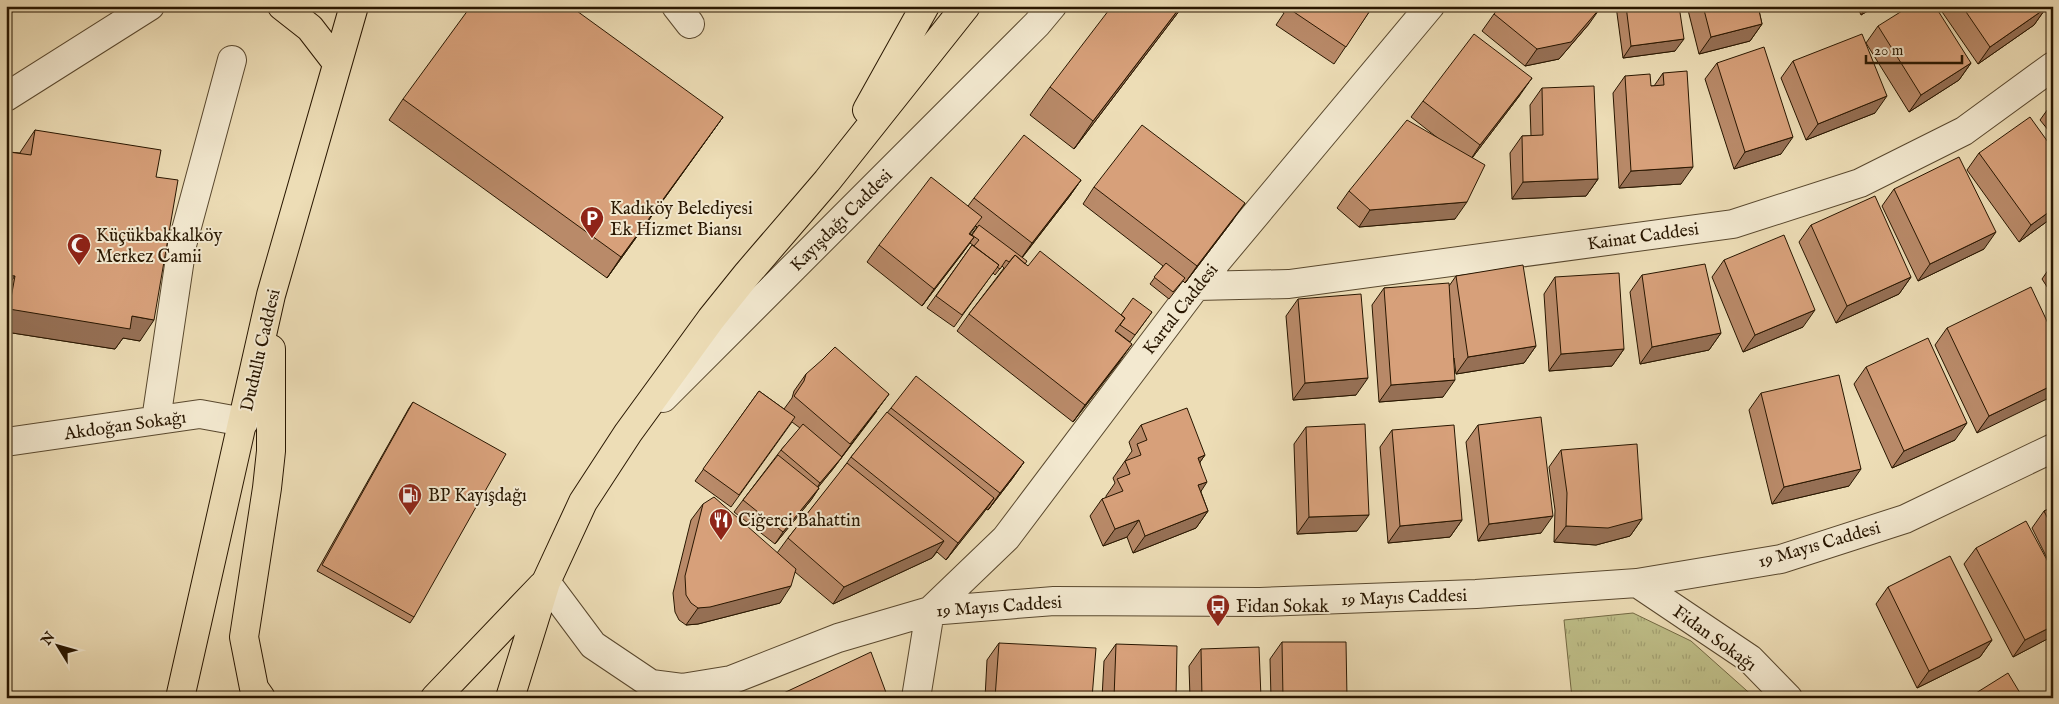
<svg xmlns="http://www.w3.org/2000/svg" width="2059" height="704" viewBox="0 0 2059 704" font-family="'IM FELL English',serif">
  <defs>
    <pattern id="grass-tufts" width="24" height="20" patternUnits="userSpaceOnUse" patternTransform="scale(1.25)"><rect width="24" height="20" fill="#bfbf89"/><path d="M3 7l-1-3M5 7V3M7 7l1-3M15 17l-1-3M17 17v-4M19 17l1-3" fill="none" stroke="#a4a374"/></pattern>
  </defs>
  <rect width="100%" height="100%" fill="#edddb6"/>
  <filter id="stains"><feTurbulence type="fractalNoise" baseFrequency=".004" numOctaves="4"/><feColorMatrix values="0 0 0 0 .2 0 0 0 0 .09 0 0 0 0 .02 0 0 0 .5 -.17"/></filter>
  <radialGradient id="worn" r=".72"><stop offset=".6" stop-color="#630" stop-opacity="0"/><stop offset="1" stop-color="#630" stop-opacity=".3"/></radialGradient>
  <path fill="url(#grass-tufts)" stroke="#746a44" d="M1633,613L1691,641L1755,698H1572L1564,620Z"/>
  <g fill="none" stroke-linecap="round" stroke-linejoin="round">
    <g stroke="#59482e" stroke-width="30">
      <path id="minor" d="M676,6L690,24
        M6,97L150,6
        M1196,286L1289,284L1733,224L1860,183L1964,131L2053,66
        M663,398L1037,24L1052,6
        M156,420L182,245L232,60
        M6,442L200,414L244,422
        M546,582L593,645L651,684L682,688L731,680L838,638L930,611L1054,601L1260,602L1476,594L1637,583L1781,559L1905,519L2053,448
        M1637,583L1750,659L1788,698
        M930,611L1006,538L1196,286L1430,6
        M916,698L930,611"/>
    </g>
    <g stroke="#281600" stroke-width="30">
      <path id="major" d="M282,6L310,28L337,63
        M867,110L925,6
        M180,698L271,295L354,6
        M261,698L254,688L244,637L267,488L271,451V349
        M435,698L542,586
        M510,698L546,582L583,502L628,433L711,319L748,273L827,181L966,6"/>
    </g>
    <use href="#minor" stroke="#f3e9d0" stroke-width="28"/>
    <use href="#major" stroke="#edddb6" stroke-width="28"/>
  </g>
  <path fill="#b98a69" stroke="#281600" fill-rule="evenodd" d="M1183,6L1074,149L1030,115L1050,87Z
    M1278,6H1373L1334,64L1276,25L1284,13L1277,8Z
    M1616,6H1679L1675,51L1623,58Z
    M1687,6H1758L1762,24L1750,41L1699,54Z
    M1857,6H1876L1861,15Z
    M1938,6H2045L2046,8L2034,25L1978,64Z
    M2048,6H2053V12Z
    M1494,14L1589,24L1559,59L1525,66L1482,31Z
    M1878,26L1971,63L1959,80L1909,112L1866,43Z
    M1793,61L1875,113L1806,140L1781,78Z
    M1717,63L1781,154L1734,169L1705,79Z
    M1663,73L1681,184L1619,188L1613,93L1625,76L1651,86H1654Z
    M1542,88L1598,179L1586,196L1512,199L1510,153L1522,136H1531L1530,105Z
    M1520,95L1472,158L1455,219L1359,227L1337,208L1349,191L1439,139L1411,117L1423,101Z
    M403,99L723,117L607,278L389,120Z
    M2053,102V136L2040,120Z
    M35,130L156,177L140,341L123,338L115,349L6,332V155L9,152L20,153L21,151Z
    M2053,149V217L2019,242L1967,170L1979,153Z
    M1081,180L1069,197L1022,258L1025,264L1028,266L1121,315L1152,312L1130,342L1117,332L1120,361L1073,422L957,331L969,314L1004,268L1002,266L995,275L993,273L954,327L927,308L972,245L974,246L970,243L922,306L867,262L879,245L968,206L974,198ZM976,226L977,227L971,235L970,234Z
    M1094,187L1233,220L1185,283L1183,281L1169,299L1150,284L1163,266L1083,204Z
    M1894,189L1984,249L1918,281L1882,206Z
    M1811,225L1911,277L1899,294L1836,323L1799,242Z
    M1724,260L1803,327L1743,352L1712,277Z
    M2053,263V296L2042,279Z
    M1642,275L1721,333L1709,350L1640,364L1630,292Z
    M1456,276L1536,346L1524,363L1456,374L1454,358L1443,397L1379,402L1372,305L1384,288L1449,286Z
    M1555,277L1624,349L1612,366L1549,371L1544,294Z
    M1298,299L1356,395L1293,400L1286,316Z
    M1947,328L2053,334L1977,433L1935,345Z
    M1866,367L1955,440L1892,468L1854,384Z
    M806,374L877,411L833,469L818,487L819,488L811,500L775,544L734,512L743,500L781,450L800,428L792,422L731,507L695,481L759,391L784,409L792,398L794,391Z
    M1761,393L1849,486L1772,504L1749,410Z
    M413,402L414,617L410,623L317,571L409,408Z
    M891,408L1024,462L1012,479L988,510L986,509L946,560L937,552L932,558L833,604L795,572L780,603L698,624L686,625L679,620L675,612L673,593L691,520L703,504L777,553L788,538L839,474L851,457Z
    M1141,425L1205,455L1200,462L1201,492L1208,511L1196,528L1133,553L1127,537L1103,546L1090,516L1102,499L1106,498V496L1115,483L1113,478L1132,451L1129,442Z
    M1478,425L1541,533L1478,541L1466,442Z
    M1306,427L1357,531L1297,534L1294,444Z
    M1392,430L1462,520L1450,537L1388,543L1380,447Z
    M1561,450L1642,519L1630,536L1596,545L1554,542L1555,510L1549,467Z
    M2053,507V570L2032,528L2044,511Z
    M1976,548L2053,636L2013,657L1964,564Z
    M1888,587L1992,640L1980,657L1917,688L1876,604Z
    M1282,642L1347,698H1271L1270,659Z
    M999,643L1092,698H985L987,660Z
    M1116,644L1176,698H1102L1104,661Z
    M1201,649L1261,698H1190L1189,666Z"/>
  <path fill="#967055" stroke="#281600" d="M7,6H21L6,17Z
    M1181,6H1183L1074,149L1093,121Z
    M1867,6H1876L1861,15Z
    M1601,7L1589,24L1559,59L1525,66L1537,49Z
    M2046,8L2034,25L1978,64L1990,47Z
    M1762,24L1750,41L1699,54L1711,37Z
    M1684,39L1675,51L1623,58L1631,46Z
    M1971,63L1959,80L1909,112L1921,95Z
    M1532,78L1520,95L1469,162L1480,145Z
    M1887,96L1875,113L1806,140L1818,124Z
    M723,117L708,138L607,278L621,257Z
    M1793,137L1781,154L1734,169L1745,152Z
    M1693,167L1681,184L1619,188L1631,171Z
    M1598,179L1586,196L1512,199L1523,182Z
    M1081,180L1069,197L1020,260L1032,243Z
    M1467,202L1455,219L1359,227L1370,210Z
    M1245,203L1233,220L1185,283L1197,266Z
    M2053,209V217L2019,242L2031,225Z
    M1996,232L1984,249L1918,281L1930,264Z
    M974,237L962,254L922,306L934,289Z
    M6,275L15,276L6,288Z
    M1911,277L1899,294L1836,323L1847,306Z
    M9,309L132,316L154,320L140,341L123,338L115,349L6,332V313Z
    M1815,310L1803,327L1743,352L1755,335Z
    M1721,333L1709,350L1640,364L1652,347Z
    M1132,344L1120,361L1073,422L1085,405Z
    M1536,346L1524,363L1456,374L1468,357Z
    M1624,349L1612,366L1549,371L1561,354Z
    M1368,378L1356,395L1293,400L1305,383Z
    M1455,380L1443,397L1379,402L1391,385Z
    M2053,385V396L1977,433L1989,416Z
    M889,394L833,469L812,495L820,483L840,459Z
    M1967,423L1955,440L1892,468L1904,451Z
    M1205,455L1193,472L1198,458Z
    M1024,462L1012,479L988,510L1000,493Z
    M1861,469L1849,486L1772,504L1784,487Z
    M1207,482L1196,499L1198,485Z
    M819,488L811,500L775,544L783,532Z
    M994,498L982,515L946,560L958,543Z
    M1208,511L1196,528L1133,553L1145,536Z
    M1369,515L1357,531L1297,534L1309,517Z
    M1553,516L1541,533L1478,541L1489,524Z
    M1642,519L1630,536L1596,545L1554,542L1566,526Z
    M1139,520L1127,537L1103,546L1115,529Z
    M1462,520L1450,537L1388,543L1400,526Z
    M944,541L932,558L833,604L844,587Z
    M791,586L780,603L698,624L686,625L698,608Z
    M2053,626V636L2013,657L2025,640Z
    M1992,640L1980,657L1917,688L1929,671Z"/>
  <path fill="#d7a07a" stroke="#281600" d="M471,6H570L723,117L621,257L403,99Z
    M1112,6H1181L1093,121L1050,87Z
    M1289,6H1373L1346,47L1288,8Z
    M1500,6H1601V7L1571,42L1537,49L1494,14Z
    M1626,6H1679L1684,39L1631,46Z
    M1703,6H1758L1762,24L1711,37Z
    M1910,6H1935L1971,63L1921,95L1878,26Z
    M1962,6H2045L2046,8L1990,47Z
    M1474,34L1532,78L1480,145L1423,101Z
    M1862,34L1887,96L1818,124L1793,61Z
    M1764,47L1793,137L1745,152L1717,63Z
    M1687,71L1693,167L1631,171L1625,76L1650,74L1651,86L1664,85L1663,73Z
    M1594,86L1598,179L1523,182L1522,136L1543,135L1542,88Z
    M2030,117L2053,149V209L2031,225L1979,153Z
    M1407,120L1485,165L1467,202L1370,210L1349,191Z
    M1142,125L1245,203L1197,266L1094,187Z
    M35,130L161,150L156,177L178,180L154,320L132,316L130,329L9,309L15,276L6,275V165L9,152L31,155Z
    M1024,135L1081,180L1032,243L974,198Z
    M1959,157L1996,232L1930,264L1894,189Z
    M931,177L982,217L969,234L974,237L934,289L879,245Z
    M1875,196L1911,277L1847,306L1811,225Z
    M979,225L1027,261L1025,264L1015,255L1009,262L1006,260L1000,269L997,267L999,265L974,246L979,240L972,235Z
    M1784,235L1815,310L1755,335L1724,260Z
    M972,245L999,265L962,315L936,296Z
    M1040,251L1125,318L1115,331L1132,344L1085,405L969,314L1015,255L1028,266Z
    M1166,263L1185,278L1173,292L1154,277Z
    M1705,264L1721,333L1652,347L1642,275Z
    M1523,265L1536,346L1468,357L1456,276Z
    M1619,273L1624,349L1561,354L1555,277Z
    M1449,283L1455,380L1391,385L1384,288Z
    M2031,287L2053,334V385L1989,416L1947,328Z
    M1361,294L1368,378L1305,383L1298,299Z
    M1133,298L1152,312L1135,335L1120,325L1125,318L1121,315Z
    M1928,338L1967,423L1904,451L1866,367Z
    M835,347L889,394L850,444L794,396L804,381L806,374L823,359Z
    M1839,375L1861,469L1784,487L1761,393Z
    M916,376L1024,462L1000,493L891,408Z
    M759,391L795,417L739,495L703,469Z
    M413,402L506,454L414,617L322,565Z
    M1187,408L1205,455L1198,458L1207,482L1198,485L1208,511L1145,536L1139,520L1115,529L1102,499L1123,491L1117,479L1130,474L1125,461L1141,455L1137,444L1147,440L1141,425Z
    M887,412L994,498L958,543L851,457Z
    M1541,417L1553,516L1489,524L1478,425Z
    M803,424L842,457L820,483L781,450Z
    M1365,424L1369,515L1309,517L1306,427Z
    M1454,425L1462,520L1400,526L1392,430Z
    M1637,444L1642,519L1608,528L1566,526L1567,493L1561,450Z
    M778,455L819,488L783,532L743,500Z
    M847,463L944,541L844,587L788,538Z
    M714,497L796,569L791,586L710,607L698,608L691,603L686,595L685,576L703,504Z
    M2053,507V529L2044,511Z
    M2026,521L2053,571V626L2025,640L1976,548Z
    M1950,556L1992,640L1929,671L1888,587Z
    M1282,642H1346L1347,698H1283Z
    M999,643L1096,648L1092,698H995Z
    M1116,644L1177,646L1176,698H1114Z
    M1259,647L1261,698H1202L1201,649Z
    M871,652L888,698H773Z
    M2008,673L2023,698H1968Z"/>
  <defs>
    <g id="parking-pin" transform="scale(1.25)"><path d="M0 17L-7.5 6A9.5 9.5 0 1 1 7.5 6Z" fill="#8f2418" stroke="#f3e9d0"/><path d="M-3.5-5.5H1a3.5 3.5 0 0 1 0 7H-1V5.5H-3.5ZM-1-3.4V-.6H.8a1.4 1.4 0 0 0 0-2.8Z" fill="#fff"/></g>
    <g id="mosque-pin" transform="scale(1.25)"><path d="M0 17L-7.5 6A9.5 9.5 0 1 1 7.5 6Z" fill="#8f2418" stroke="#f3e9d0"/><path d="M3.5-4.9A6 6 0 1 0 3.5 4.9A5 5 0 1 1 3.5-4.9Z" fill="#fff"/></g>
    <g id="fuel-pin" transform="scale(1.25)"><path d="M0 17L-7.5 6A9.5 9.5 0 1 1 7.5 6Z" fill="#8f2418" stroke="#f3e9d0"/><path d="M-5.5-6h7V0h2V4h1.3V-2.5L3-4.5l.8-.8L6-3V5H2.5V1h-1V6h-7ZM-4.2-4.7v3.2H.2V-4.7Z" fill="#fff"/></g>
    <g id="restaurant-pin" transform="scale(1.25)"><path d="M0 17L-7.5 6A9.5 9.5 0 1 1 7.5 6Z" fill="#8f2418" stroke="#f3e9d0"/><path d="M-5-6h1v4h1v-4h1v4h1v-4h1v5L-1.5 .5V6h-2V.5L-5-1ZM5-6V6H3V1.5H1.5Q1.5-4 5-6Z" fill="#fff"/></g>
    <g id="bus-pin" transform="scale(1.25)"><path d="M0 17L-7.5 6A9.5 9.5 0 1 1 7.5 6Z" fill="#8f2418" stroke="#f3e9d0"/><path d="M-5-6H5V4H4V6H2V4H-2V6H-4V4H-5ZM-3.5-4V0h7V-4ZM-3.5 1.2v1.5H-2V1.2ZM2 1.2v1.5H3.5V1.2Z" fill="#fff"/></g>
  </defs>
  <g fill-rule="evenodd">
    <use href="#parking-pin" x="592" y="218"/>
    <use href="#mosque-pin" x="79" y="245"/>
    <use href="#fuel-pin" x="410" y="495"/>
    <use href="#restaurant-pin" x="721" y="520"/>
    <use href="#bus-pin" x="1218" y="606"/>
  </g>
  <g text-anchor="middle" stroke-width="4" stroke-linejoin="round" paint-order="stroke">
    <g font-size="18" fill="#281600" stroke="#f3e9d0" text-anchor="start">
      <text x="610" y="214">Kadıköy Belediyesi<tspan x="610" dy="21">Ek Hizmet Biansı</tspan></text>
      <text x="96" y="241">Küçükbakkalköy<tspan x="96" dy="21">Merkez Camii</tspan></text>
      <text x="428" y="501">BP Kayışdağı</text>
      <text x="738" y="526">Ciğerci Bahattin</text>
      <text x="1236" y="612">Fidan Sokak</text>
    </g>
    <g font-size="18" fill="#281600" stroke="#f3e9d0">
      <text transform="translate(841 220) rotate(-45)" y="6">Kayışdağı Caddesi</text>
      <text transform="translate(1643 236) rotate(-8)" y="6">Kainat Caddesi</text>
      <text transform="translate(1180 309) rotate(-52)" y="6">Kartal Caddesi</text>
      <text transform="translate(260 350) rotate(-77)" y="6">Dudullu Caddesi</text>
      <text transform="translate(125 425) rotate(-8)" y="6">Akdoğan Sokağı</text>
      <text transform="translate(1819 544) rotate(-16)" y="6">19 Mayıs Caddesi</text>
      <text transform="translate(1404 597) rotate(-2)" y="6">19 Mayıs Caddesi</text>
      <text transform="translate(999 606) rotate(-4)" y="6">19 Mayıs Caddesi</text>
      <text transform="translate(1715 638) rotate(36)" y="6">Fidan Sokağı</text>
    </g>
  </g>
  <rect width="2059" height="704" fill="none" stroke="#edddb6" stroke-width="25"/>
  <rect x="8" y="8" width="2044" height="689" fill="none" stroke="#281600" stroke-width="2.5"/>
  <rect x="12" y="12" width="2034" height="679" fill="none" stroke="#281600"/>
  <g transform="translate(58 646) rotate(307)" stroke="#f3e9d0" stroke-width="4" paint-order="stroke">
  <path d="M0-4L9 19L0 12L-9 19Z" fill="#281600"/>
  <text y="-8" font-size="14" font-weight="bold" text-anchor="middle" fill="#281600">N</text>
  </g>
  <path d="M1866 55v8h96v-8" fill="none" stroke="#281600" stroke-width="2.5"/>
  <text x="1874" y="55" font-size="15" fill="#281600" stroke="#f3e9d0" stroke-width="4" paint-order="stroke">20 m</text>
  <rect width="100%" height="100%" filter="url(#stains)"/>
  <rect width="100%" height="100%" fill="url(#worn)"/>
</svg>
